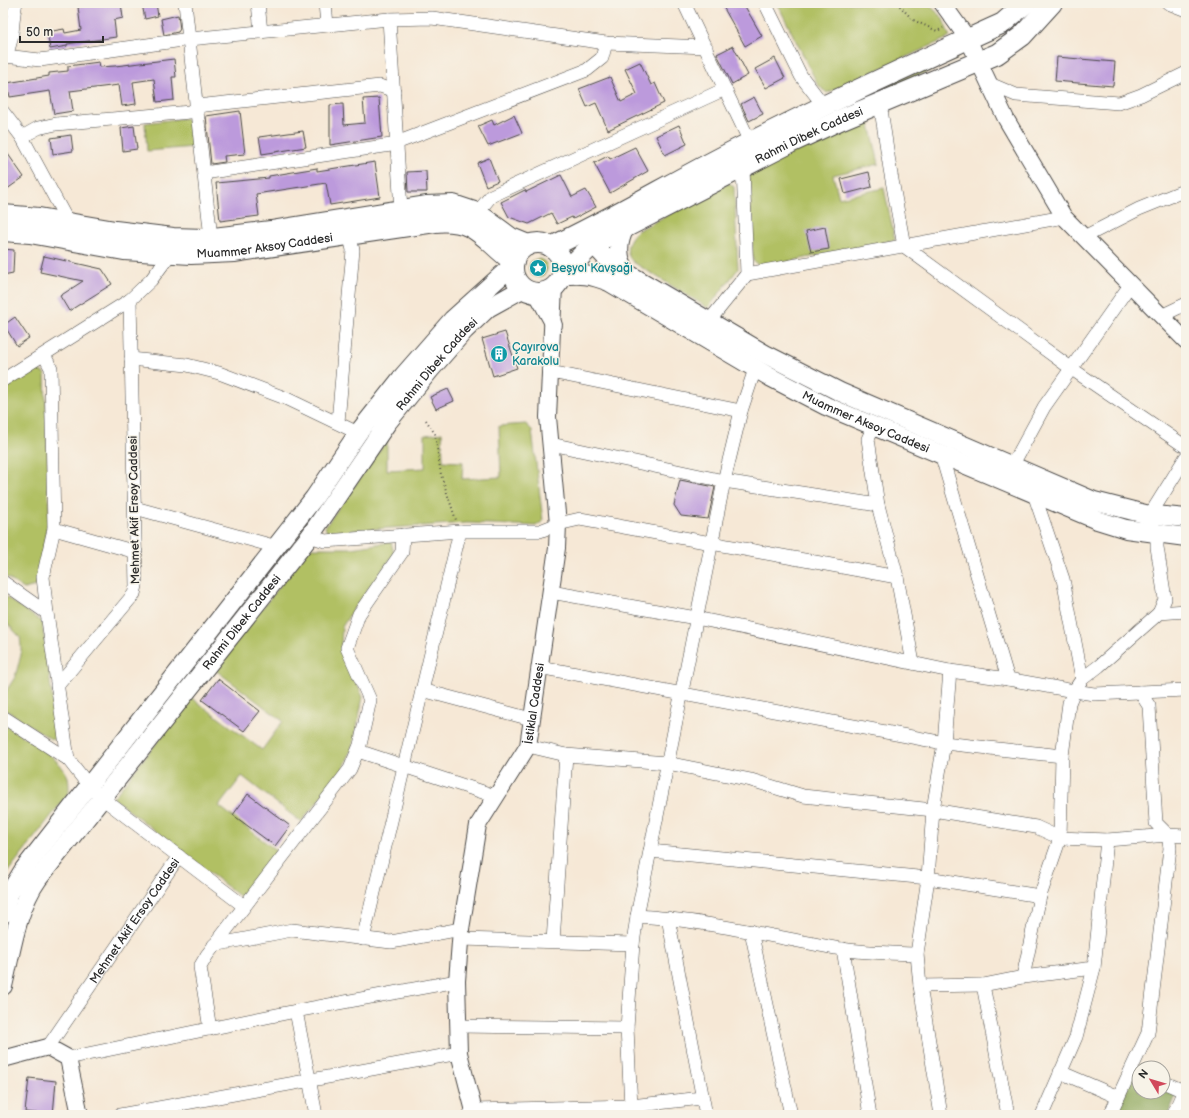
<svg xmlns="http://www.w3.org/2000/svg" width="1189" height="1118" viewBox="0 0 1189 1118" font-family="'Balsamiq Sans',sans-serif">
  <rect width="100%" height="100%" fill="#f7f3e8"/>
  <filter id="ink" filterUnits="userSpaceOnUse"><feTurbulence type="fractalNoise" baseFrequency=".025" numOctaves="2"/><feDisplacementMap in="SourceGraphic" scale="8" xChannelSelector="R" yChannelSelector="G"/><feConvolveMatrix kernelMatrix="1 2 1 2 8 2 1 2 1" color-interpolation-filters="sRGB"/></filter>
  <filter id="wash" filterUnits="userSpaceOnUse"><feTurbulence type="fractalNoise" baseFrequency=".012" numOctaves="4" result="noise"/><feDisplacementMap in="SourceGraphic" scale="16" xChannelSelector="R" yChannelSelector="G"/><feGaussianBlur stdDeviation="0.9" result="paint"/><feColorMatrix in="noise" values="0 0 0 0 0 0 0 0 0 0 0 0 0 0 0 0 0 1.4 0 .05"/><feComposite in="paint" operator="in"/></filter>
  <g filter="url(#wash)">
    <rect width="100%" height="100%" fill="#f6e8d6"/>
    <path fill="#b1c063" stroke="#6e7647" d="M777,3H927L942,17L950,37L827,93L818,85Z
      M955,56L957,59L826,115L823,112Z
      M868,116L879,164L833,175L839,198L884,188L895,240L761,267L753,261L749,170Z
      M185,118L188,121L194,147L147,151L145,123Z
      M729,183L734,187L738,269L708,308L633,262C623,251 628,240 637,231Z
      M529 268a9 9 0 1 1 18 0a9 9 0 1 1-18 0Z
      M37,369L45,374L49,515L36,586L24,589L3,575V389Z
      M526,424L532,430L543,521L536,526L467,523L327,532L325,527L387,440V470L425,468V435L442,433L443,461L463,462L462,479L501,477L499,426Z
      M391,542L394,554L352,611L342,627L341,647L363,697L353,746L343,770L301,822L242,776L219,806L278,852L242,898L113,798L192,698L262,750L283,721L214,669L310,548H351Z
      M3,595L42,622L58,740L51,739L3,708V696L15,677L21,655V646L20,637L3,619Z
      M3,724C23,737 59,755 68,777C69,782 69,788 69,793L3,878Z"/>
    <path fill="#8ca659" stroke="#5c6842" d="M1137,1075L1139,1076V1092H1163V1087L1174,1092L1175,1098L1168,1115H1115L1130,1078Z"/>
    <g id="blocks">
      <path fill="#bc9adc" d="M121,3L123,18L114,20L116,37L67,44V46L50,49L47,32L64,29L65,33L81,30L78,7Z
        M156,3L158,16L145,19L142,4Z
        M721,3H743L762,36L745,46Z
        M178,15L180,29L178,32L164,35L161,19Z
        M733,46L748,75L732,84L717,54Z
        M1057,57L1115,62L1113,86L1055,81Z
        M775,58L785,78L766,88L755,69Z
        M174,59L176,77H172L174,100L157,102L154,79L133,82L136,104L122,106L119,85L70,91L73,111L54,114L50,91L10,97L7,83L49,76V73L68,71V66L99,62L100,67L115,66Z
        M640,62L651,85L655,83L664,103L608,130L596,103L587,107L579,89L610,77L621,102L637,94L625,69Z
        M754,97L763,114L749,121L741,104Z
        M379,98L382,137L330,145V105L343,104L344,125L365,123L363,99Z
        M240,111L245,154L224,156L225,162L211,164L206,116Z
        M514,115L522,133L488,146L478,126L492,120L494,125Z
        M679,125L687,144L665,155L656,136Z
        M134,126L137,149L123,151L121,128Z
        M303,131L306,147L262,154L259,137Z
        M71,135L73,151L53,154L51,138Z
        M3,147L24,177L3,192Z
        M635,147L648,171L610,193L594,163L608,156L610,159Z
        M489,158L498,181L486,186L477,163Z
        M375,162L380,197L330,205L326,183L256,194L259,216L220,221L216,183L269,178V176L317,168V171Z
        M426,171L427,192H408L407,172Z
        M869,172L872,187L845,194L841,179Z
        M561,175L572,197L586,190L596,207L573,219L572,217L557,224L551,213L529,224L509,217L501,202L525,190L526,192Z
        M825,227L829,249L811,252L806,231Z
        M3,249L14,250L13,273L3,275Z
        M44,256L102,269L112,284L69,311L60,296L83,281L40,272Z
        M15,317L29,338L17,346L4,325Z
        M505,332L517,368L493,376L482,339Z
        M448,389L454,401L436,409L430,397Z
        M680,480L715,487L708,519L681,516L674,505Z
        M218,679L260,711L244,731L202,700Z
        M248,794L290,826L275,846L233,815Z
        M29,1078L56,1081L53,1115L25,1112Z"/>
    </g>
  </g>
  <g filter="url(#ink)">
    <use href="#blocks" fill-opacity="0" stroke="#494745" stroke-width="1"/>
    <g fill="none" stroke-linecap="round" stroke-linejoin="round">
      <g stroke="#494745" stroke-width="14">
        <g id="minor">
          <path d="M185,3L211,238"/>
          <path d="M258,3L261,32"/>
          <path d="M325,3L327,25"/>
          <path d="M684,3L750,142"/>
          <path d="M765,3L801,76L824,106"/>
          <path d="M1168,3L1186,10"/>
          <path d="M389,19L401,210"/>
          <path d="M5,56C15,39 11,21 16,3"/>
          <path d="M3,58L5,56L40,60L190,39L389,19L432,18L606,43L706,47"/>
          <path d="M990,84L1016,95L1119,103L1141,95L1186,73"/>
          <path d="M880,103L890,169L904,246L1072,369L1186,447"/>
          <path d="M3,112L22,137L69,224"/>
          <path d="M22,137L38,128L56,124L190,112L197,106L380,86L394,91"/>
          <path d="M204,173L391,145L587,70L602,58L606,43"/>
          <path d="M477,213L491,196L725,89"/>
          <path d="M1084,237L1139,209L1186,190"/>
          <path d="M747,274L1064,217"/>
          <path d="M1161,316L1186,304"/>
          <path d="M709,321L747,274L743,167"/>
          <path d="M44,355L51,368L54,529L43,577L47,613L68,759L89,786L102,798L244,906"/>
          <path d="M131,359L187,365L219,373L285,398L358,433"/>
          <path d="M551,372L741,411"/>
          <path d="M3,380L130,300L151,280L171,253"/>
          <path d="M338,422L353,250L349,234"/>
          <path d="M874,426L868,439L878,505L897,577L913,663"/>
          <path d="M551,444L724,481L878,505"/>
          <path d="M941,454L1008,679"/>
          <path d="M1012,466L1044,407L1130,285"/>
          <path d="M1034,494L1063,579L1082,679"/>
          <path d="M135,508L277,547"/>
          <path d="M54,529L136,552"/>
          <path d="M310,536L325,541L460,531H540L558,524L580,519L897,577"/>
          <path d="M3,582L47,613"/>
          <path d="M551,592L696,618L950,671L1008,679L1074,691L1094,694L1186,690"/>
          <path d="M1159,613L1165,599L1157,547V534L1150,521V515L1186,457"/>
          <path d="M539,667L944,743L1062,756"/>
          <path d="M57,686L134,594L136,586L130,300"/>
          <path d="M422,690L531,719"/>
          <path d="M3,717L68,759"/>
          <path d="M528,746L566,755L667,763L751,780L803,796L933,810L1036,827L1060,838L1107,840L1168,835L1186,836"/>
          <path d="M358,751L495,796"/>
          <path d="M650,851L928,878L1040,896"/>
          <path d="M637,916C706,920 773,937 841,949C866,953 892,953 917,954"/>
          <path d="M668,918L706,1115"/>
          <path d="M751,931L791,1115"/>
          <path d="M363,939L460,531"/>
          <path d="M460,939L633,944"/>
          <path d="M553,941L566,755"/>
          <path d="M214,945L292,930L391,942L461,929"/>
          <path d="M843,949L870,1115"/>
          <path d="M1023,977L1040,896L1060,838L1062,756L1069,703L1074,691L1082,679L1099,666L1159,613L1186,611"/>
          <path d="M983,985L1008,1115"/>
          <path d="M920,986L983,985L1023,977L1094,968"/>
          <path d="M296,1011L316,1115"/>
          <path d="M458,1026L627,1028"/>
          <path d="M210,1029L200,967L207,955L350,769L360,745L370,700L347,648L359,614L402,552L403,535"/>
          <path id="s1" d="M48,1047L179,856"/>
          <path d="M68,1058L296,1011L457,981"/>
          <path d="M1060,1072L1118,1097"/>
          <path d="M1163,1082L1186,1092"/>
          <path d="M631,1106L627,1028L633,944L637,916L724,481L741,411L755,369"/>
          <path d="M120,1115L459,1053"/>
          <path d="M469,1115L473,1110L631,1106L702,1098"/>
          <path d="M941,1115L920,986L917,954L928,878L933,810L944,743L950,671"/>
          <path d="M1042,1115L1076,1037L1094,968L1107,840"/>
          <path d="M1110,1115L1148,1033L1170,848L1168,835L1156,823L1149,706L1140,692"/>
          <path d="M1173,1115L1186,1086"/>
        </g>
      </g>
      <g stroke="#494745" stroke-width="18">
        <g id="tertiary">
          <path d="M942,3L968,39L1006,119L1064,217L1186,341"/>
          <path d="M536,292L554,325"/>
          <path d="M3,1059L48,1047L68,1058L80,1115"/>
          <path id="s2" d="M475,1115L459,1053L457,981L461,929L478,825L528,746L557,548L558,524L548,417L554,286"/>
        </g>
      </g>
      <g stroke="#494745" stroke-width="20">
        <g id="secondary">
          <path d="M625,228C617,243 617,258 626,272"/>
          <path d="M593,244L606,258L620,269L765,354L840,392L1094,501L1145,514L1186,518"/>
          <path id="s3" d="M561,276C580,273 592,275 609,282L770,377L826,406L1097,520L1126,529L1186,537"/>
          <path d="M3,914L9,894L24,869L314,498L358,433L403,376L452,320L513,265"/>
          <path id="s4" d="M3,986C12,950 16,910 38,879L310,536L387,423L430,370L464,331L488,308L524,288"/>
        </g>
      </g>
      <g stroke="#494745" stroke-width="22">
        <g id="primary">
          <path d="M3,215L39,218L115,231L173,238L205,239L271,231L426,206L453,205L477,213L511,238L528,245"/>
          <path id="s5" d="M3,231L30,233L124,250L191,254L234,252L435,222C478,218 484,241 514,262"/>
          <circle cx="538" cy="268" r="25"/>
          <path d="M551,247C619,215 682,176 749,143C832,100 918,62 1003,23L1026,3"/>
          <path id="s6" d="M563,268L573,264L593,244L790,143L842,119L997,54L1022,36L1052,3"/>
        </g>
      </g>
      <path stroke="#494745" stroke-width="2" stroke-dasharray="1 3" stroke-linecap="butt" d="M897,3L913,20L937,31L943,28
        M426,420L435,434L441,475L456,520"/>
      <use href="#minor" stroke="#fff" stroke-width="13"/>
      <use href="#tertiary" stroke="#fff" stroke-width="16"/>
      <use href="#secondary" stroke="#fff" stroke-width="18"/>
      <use href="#primary" stroke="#fff" stroke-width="20"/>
    </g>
  </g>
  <defs>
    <g id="sight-disc" transform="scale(0.9)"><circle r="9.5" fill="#0f9aa8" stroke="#f7f3e8"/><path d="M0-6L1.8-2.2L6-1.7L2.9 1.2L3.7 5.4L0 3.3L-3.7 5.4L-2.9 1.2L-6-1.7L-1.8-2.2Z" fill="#fff"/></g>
    <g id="building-disc" transform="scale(0.9)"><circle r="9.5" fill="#0f9aa8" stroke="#f7f3e8"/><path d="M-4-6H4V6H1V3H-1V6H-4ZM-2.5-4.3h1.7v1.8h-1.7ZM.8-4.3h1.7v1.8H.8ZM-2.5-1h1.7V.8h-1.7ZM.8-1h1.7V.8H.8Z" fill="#fff"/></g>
  </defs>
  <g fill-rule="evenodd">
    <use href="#sight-disc" x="538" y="268"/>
    <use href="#building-disc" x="499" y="354"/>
  </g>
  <g text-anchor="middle" stroke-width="3" stroke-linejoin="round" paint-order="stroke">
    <g font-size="12" fill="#2b2b2b" stroke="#f7f3e8">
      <text dy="4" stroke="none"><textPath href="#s6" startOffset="281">Rahmi Dibek Caddesi</textPath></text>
      <text dy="4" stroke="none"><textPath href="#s5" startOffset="264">Muammer Aksoy Caddesi</textPath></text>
      <text dy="4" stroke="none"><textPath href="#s4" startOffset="765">Rahmi Dibek Caddesi</textPath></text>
      <text dy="4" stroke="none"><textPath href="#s3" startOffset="342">Muammer Aksoy Caddesi</textPath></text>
      <text transform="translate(134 510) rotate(-91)" y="4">Mehmet Akif Ersoy Caddesi</text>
      <text dy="4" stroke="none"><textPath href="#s4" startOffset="441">Rahmi Dibek Caddesi</textPath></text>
      <text dy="4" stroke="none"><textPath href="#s2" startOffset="430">İstiklal Caddesi</textPath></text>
      <text dy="4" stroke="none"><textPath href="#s1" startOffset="153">Mehmet Akif Ersoy Caddesi</textPath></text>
    </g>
    <g font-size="12" fill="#0d838f" stroke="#f7f3e8" text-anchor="start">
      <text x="551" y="272">Beşyol Kavşağı</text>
      <text x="512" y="351">Çayırova<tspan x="512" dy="14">Karakolu</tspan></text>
    </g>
  </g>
  <rect width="1189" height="1118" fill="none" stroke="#f7f3e8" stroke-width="16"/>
  <g transform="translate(1151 1080) rotate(308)"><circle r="19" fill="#f7f3e8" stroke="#a5a39c"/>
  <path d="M0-3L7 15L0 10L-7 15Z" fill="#d1495b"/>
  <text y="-6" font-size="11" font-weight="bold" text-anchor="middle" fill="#2b2b2b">N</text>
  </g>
  <path d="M20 36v6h83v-6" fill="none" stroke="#2b2b2b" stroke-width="2"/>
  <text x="26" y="36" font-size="12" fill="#2b2b2b" stroke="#f7f3e8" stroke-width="3" paint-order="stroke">50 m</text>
</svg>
